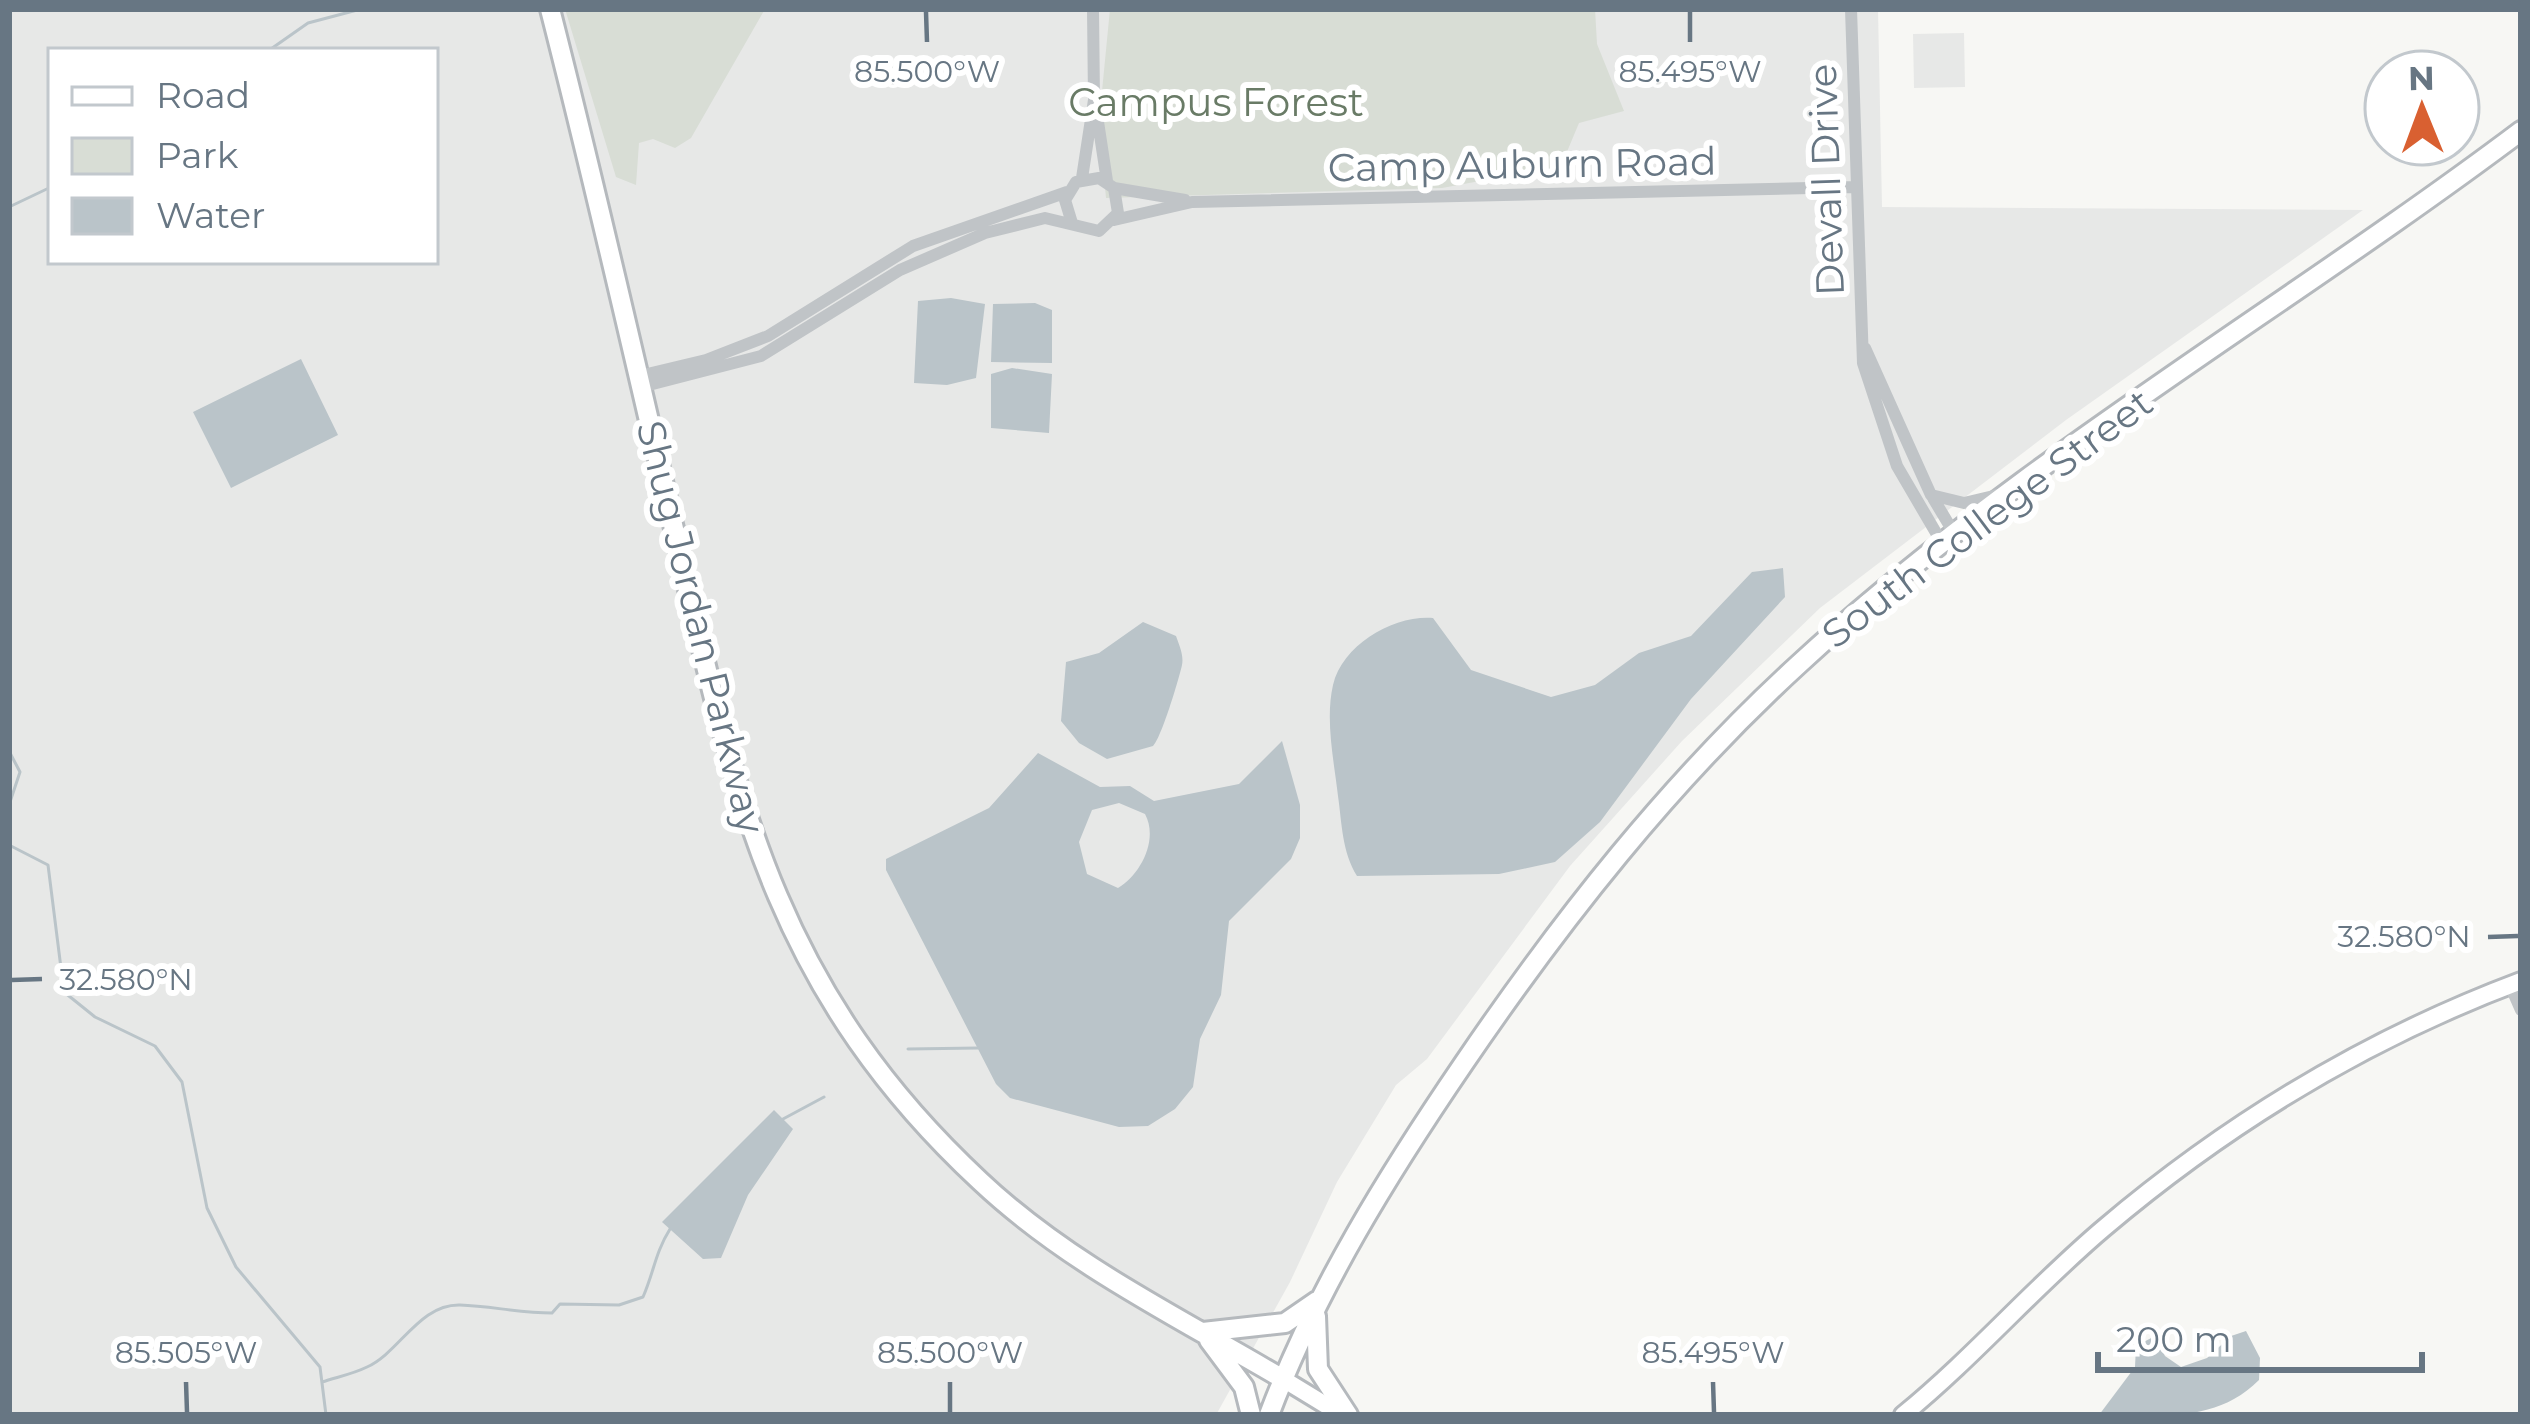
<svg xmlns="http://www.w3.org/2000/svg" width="2530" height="1424" viewBox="0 0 2530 1424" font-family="Montserrat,sans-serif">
  <rect width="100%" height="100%" fill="#f7f7f4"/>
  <path fill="#e7e8e7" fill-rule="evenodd" d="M9,9H1878L1882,207L2363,210L2066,420L1820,608L1682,741L1570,866L1427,1059L1396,1085L1337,1182L1290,1282L1216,1415H9ZM51,51H435V261H51Z
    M1964,33L1965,87L1914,88L1913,34Z"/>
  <path fill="#d8ddd5" d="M565,9H765L691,138L675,148L653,139L639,143L636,185L616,177Z
    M1110,9H1595L1597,44L1624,111L1579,123L1561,166L1442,188L1106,198L1099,122Z"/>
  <path fill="#bac4c9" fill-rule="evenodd" d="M951,298L985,304L976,378L947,385L914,383L918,301Z
    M1035,303L1052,310V363L991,362L993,304Z
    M301,359L338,435L231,488L193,412Z
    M1012,368L1052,374L1049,433L991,428V374Z
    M1783,568L1785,597L1691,699L1600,822L1555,862L1499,874L1357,876C1342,852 1342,824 1338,796C1334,761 1325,720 1333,685C1343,644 1394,615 1433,618L1471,670L1551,697L1595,685L1639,653L1691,636L1752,572Z
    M1143,622L1176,636C1179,645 1184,655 1182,665C1179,679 1161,739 1153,746L1107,759L1079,743L1061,721L1066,662L1099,653Z
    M1282,741L1300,805V838L1291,859L1229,921L1221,995L1200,1039L1193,1087L1175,1109L1148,1126L1119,1127L1010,1098L996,1084L886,870V859L989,808L1038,753L1100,787L1130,786L1154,801L1239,784ZM1119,803L1145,814C1159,840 1140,875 1118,888L1087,874L1079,842L1092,810Z
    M774,1110L793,1129L748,1195L721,1258L703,1259L662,1222Z
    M2246,1331L2260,1358L2259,1380C2215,1424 2158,1415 2099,1415L2135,1367L2136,1346L2155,1336L2165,1356L2181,1367L2207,1358L2231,1336Z"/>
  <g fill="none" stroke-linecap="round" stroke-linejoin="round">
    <path stroke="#bac4c9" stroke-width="3" d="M268,51L308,23L361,9
      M9,207L51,187
      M9,751L20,772L9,805
      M9,845L48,865L64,992L95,1017L155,1046L182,1082L207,1208L236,1267L320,1367L326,1415
      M908,1049L978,1048
      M783,1119L824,1097
      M322,1382C337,1377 353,1374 367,1367C400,1352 419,1304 460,1305C491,1306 519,1313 552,1313L560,1304L619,1305L643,1297C654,1272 655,1253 670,1229"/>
    <g stroke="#b5b9bd" stroke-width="22">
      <path id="secondary" d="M1283,1379L1342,1415
        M1903,1415C1974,1357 2034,1287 2104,1228C2228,1123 2369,1038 2521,981"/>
    </g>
    <g stroke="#b5b9bd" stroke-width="24">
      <path id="primary" d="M550,9C592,173 630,338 668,503C732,776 763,979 980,1181C1068,1264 1180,1318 1283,1379
        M1316,1316L1318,1369L1348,1415
        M1203,1332L1285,1323L1317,1301
        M1209,1340L1244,1387L1251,1415
        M1269,1415C1316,1290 1389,1173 1464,1063C1562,919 1670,782 1799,664C2019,461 2283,310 2521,131"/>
    </g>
    <path stroke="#c0c4c7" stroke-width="12" d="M1851,9L1863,363L1897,466L1942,543
      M1095,102L1107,181
      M1082,178L1094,100L1093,9
      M1114,188L1185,200
      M1114,220L1192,202L1854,187
      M1865,348L1931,495L1964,503L2002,494
      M639,376L706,360L768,336L913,246L1067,192
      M641,387L761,356L900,270L985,233L1045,218L1099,231L1118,213L1114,188L1099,178L1076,182L1065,200L1072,223
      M1933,498L1954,533
      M2510,985L2521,1010"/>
    <use href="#secondary" stroke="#fff" stroke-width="16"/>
    <use href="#primary" stroke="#fff" stroke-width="18"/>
  </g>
  <path fill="none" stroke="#677683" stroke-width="4.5" d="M926,12L927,42M1690,12V42M2488,937L2518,936M12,980L42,979M186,1382L187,1412M950,1382V1412M1713,1382L1714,1412"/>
  <g text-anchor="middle" stroke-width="12" stroke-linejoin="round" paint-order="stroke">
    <g font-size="39" fill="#697b66" stroke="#fff">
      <text x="1216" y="116">Campus Forest</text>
    </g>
    <g font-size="39" fill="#677683" stroke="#fff">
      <text transform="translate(1522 164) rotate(-1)" y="14">Camp Auburn Road</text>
      <text transform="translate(1826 180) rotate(-92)" y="14">Devall Drive</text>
      <text transform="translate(1987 518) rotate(-37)" y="14">South College Street</text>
      <text transform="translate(701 627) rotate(76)" y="14">Shug Jordan Parkway</text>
    </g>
  </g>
  <g font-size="30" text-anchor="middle" fill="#677683" stroke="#fff" stroke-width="12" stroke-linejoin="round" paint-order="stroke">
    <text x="927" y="82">85.500°W</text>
    <text x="1690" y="82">85.495°W</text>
    <text x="2404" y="947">32.580°N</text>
    <text x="126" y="990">32.580°N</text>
    <text x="186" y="1363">85.505°W</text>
    <text x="950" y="1363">85.500°W</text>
    <text x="1713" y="1363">85.495°W</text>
  </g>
  <rect width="2530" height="1424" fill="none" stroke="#677683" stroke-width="24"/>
  <rect x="48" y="48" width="390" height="216" fill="#ffffff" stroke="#c2c8cd" stroke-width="3"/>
  <rect x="72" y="87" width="60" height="18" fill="#ffffff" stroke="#c2c8cd" stroke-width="3"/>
  <text x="156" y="108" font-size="36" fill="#677683">Road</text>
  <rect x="72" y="138" width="60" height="36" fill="#d8ddd5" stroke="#c2c8cd" stroke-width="3"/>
  <text x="156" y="168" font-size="36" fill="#677683">Park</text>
  <rect x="72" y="198" width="60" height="36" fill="#bac4c9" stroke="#c2c8cd" stroke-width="3"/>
  <text x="156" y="228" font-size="36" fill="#677683">Water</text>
  <g transform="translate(2422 108) rotate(359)"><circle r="57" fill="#ffffff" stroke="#c2c8cd" stroke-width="3"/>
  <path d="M0-9L21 45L0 30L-21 45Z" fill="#d96031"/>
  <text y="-18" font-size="33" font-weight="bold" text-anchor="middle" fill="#677683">N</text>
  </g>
  <path d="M2098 1352v18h324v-18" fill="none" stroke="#677683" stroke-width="6"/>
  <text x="2116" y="1352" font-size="36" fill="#677683" stroke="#ffffff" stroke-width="9" paint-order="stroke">200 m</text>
</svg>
